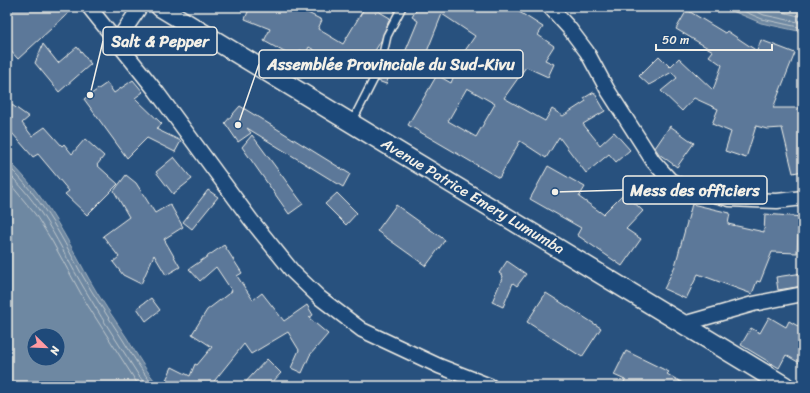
<svg xmlns="http://www.w3.org/2000/svg" width="810" height="393" viewBox="0 0 810 393" font-family="Sriracha,sans-serif">
  <rect width="100%" height="100%" fill="#28517e"/>
  <filter id="ink" filterUnits="userSpaceOnUse"><feTurbulence type="fractalNoise" baseFrequency=".025" numOctaves="2"/><feDisplacementMap in="SourceGraphic" scale="8" xChannelSelector="R" yChannelSelector="G"/><feConvolveMatrix kernelMatrix="1 2 1 2 8 2 1 2 1" color-interpolation-filters="sRGB"/></filter>
  <g filter="url(#ink)">
    <path fill="#6e88a2" stroke="#a4b2be" fill-rule="evenodd" d="M723,7H803V32L761,23Z
      M7,159C47,198 63,232 89,279C100,299 114,318 127,338C137,355 146,371 159,386H7ZM34,335H58V359H34Z"/>
    <g fill="none" stroke-linecap="round" stroke-linejoin="round">
      <path stroke="#bec7cc" stroke-width="1" d="M734,7L762,19L803,28
        M747,7L764,15L803,23
        M762,7L803,17
        M7,165C41,197 59,232 81,273C94,296 109,318 123,340C133,356 142,372 154,386
        M7,172C47,210 62,253 90,298C105,324 123,350 139,376L147,386
        M7,180L35,214L52,241L85,301L139,386"/>
    </g>
    <path fill="#5b7899" stroke="#f4f1e8" fill-rule="evenodd" d="M7,7H75L18,59L7,47Z
      M250,7L260,10L262,7H296L322,20L318,29L343,44L365,7H371L390,18L381,41L368,62L375,65L369,78L361,75L359,77L309,47L306,53L300,50L295,58L264,41L270,29L245,19Z
      M418,7H510L521,13L543,27L538,35L554,46L545,60L554,64L548,77L526,67L504,98L545,121L552,109L563,116L586,101L584,98L594,92L605,111L583,124L600,145L614,132L630,150L616,162L609,154L586,173L559,137L546,158L520,141L499,178L408,125L437,75L451,83L462,55L475,36L442,14L420,69L401,62L418,21L412,17ZM467,88L495,104L476,137L448,121Z
      M687,10L725,33L727,31L757,51L761,40L795,53L773,108H803V171L793,173L782,128L767,129L756,126L746,158L725,151L731,132L712,124L718,109L694,98L682,111L661,91L677,78L672,72L649,85L639,76L659,56L670,67L679,58L713,90L722,65L709,56L713,51L676,29Z
      M43,44L58,63L77,47L91,64L59,92L35,63Z
      M385,69L391,72L386,84L378,81Z
      M133,80L143,92L135,98L162,124L156,129L181,141L175,152L147,138L127,158L84,99L107,83L114,93Z
      M12,105L29,117L22,123L32,136L45,127L62,146L64,144L72,154L85,139L104,156L97,165L118,184L87,215L65,194L69,191L38,154L33,157L12,133L7,130V113Z
      M240,106L350,174L343,187L247,128L251,133L238,142L225,123Z
      M670,126L694,143L677,167L659,154L655,148Z
      M252,135L303,204L289,214L242,147Z
      M174,157L192,179L173,194L156,172Z
      M548,166L585,187L579,197L603,214L624,193L643,211L626,229L641,239L622,266L577,235L581,228L530,199Z
      M126,175L136,183L155,213L170,204L183,227L164,239L180,267L166,275L154,255L141,284L123,275L113,262L119,257L103,236L129,217L114,191Z
      M208,190L218,197L192,229L183,222Z
      M337,193L357,213L346,225L325,204Z
      M692,204L730,213L728,224L764,232L765,214L803,217V233H798L797,253L772,252L760,282L757,281L752,294L698,274L686,299L664,289L675,266Z
      M396,205L445,240L426,266L377,231Z
      M224,245L242,273L237,276L253,300L262,293L284,321L307,305L313,315L309,318L328,334L310,355L302,373L291,368L299,350L288,332L251,354L244,344L211,385L212,386H178L166,380L172,367L190,376L195,364L197,365L212,347L192,334L207,310L232,291L216,267L200,281L189,269Z
      M507,261L526,274L517,286L513,283L503,307L492,302L503,276L499,273Z
      M803,273V286L778,290L776,277Z
      M546,293L601,328L582,357L527,322Z
      M151,298L160,310L146,321L137,308Z
      M769,317L786,327L789,321L803,329V365L786,355L779,368L741,345L751,328L760,333Z
      M626,351L669,372L667,374L688,386H622L625,380L614,375Z
      M267,359L281,373L269,386H242Z"/>
    <g fill="none" stroke-linecap="round" stroke-linejoin="round">
      <g stroke="#f4f1e8" stroke-width="10">
        <path id="service" d="M352,122L380,67L387,36L402,7"/>
      </g>
      <g stroke="#f4f1e8" stroke-width="17">
        <path id="minor" d="M89,7L156,91L251,220L293,272L320,298L362,330L439,366L490,386
          M550,7L569,28L587,52L607,89L653,161L670,180L682,186L730,199L777,201L803,198
          M117,41L140,7
          M683,324L753,304L803,294"/>
      </g>
      <g stroke="#f4f1e8" stroke-width="21">
        <path id="tertiary" d="M160,7L785,386"/>
      </g>
      <use href="#service" stroke="#1f4a7a" stroke-width="7"/>
      <use href="#minor" stroke="#1f4a7a" stroke-width="14"/>
      <use href="#tertiary" stroke="#1f4a7a" stroke-width="18"/>
    </g>
  </g>
  <g text-anchor="middle" stroke-width="3" stroke-linejoin="round" paint-order="stroke">
    <g font-size="15" fill="#f4f1e8" stroke="#1f4a7a">
      <text transform="translate(473 196) rotate(31)" y="5">Avenue Patrice Emery Lumumba</text>
    </g>
  </g>
  <path fill="none" stroke="#f4f1e8" stroke-width="1.5" d="M90 95L103 41M238 125L259 64M555 192L623 190"/>
  <g fill="#f4f1e8" stroke="#1f4a7a" stroke-width="1.5">
    <circle cx="90" cy="95" r="4"/>
    <circle cx="238" cy="125" r="4"/>
    <circle cx="555" cy="192" r="4"/>
  </g>
  <g fill="#1f4a7a" stroke="#f4f1e8" stroke-width="1.5">
    <rect x="103" y="27" width="114" height="28" rx="4"/>
    <rect x="259" y="50" width="264" height="28" rx="4"/>
    <rect x="623" y="176" width="144" height="28" rx="4"/>
  </g>
  <g font-size="16" text-anchor="middle" font-weight="bold" fill="#f4f1e8">
    <text x="160" y="47">Salt &amp; Pepper</text>
    <text x="391" y="70">Assemblée Provinciale du Sud-Kivu</text>
    <text x="695" y="196">Mess des officiers</text>
  </g>
  <rect width="810" height="393" fill="none" stroke="#1f4a7a" stroke-width="24"/>
  <rect x="12" y="12" width="786" height="369" fill="none" stroke="#f4f1e8" stroke-width="1.5" filter="url(#ink)"/>
  <g transform="translate(46 347) rotate(113)"><circle r="19" fill="#1f4a7a" stroke="#748da6"/>
  <path d="M0-3L7 15L0 10L-7 15Z" fill="#ff9aa2"/>
  <text y="-6" font-size="11" font-weight="bold" text-anchor="middle" fill="#f4f1e8">N</text>
  </g>
  <path d="M656 44v6h116v-6" fill="none" stroke="#f4f1e8" stroke-width="2"/>
  <text x="662" y="44" font-size="12" fill="#f4f1e8" stroke="#1f4a7a" stroke-width="3" paint-order="stroke">50 m</text>
</svg>
